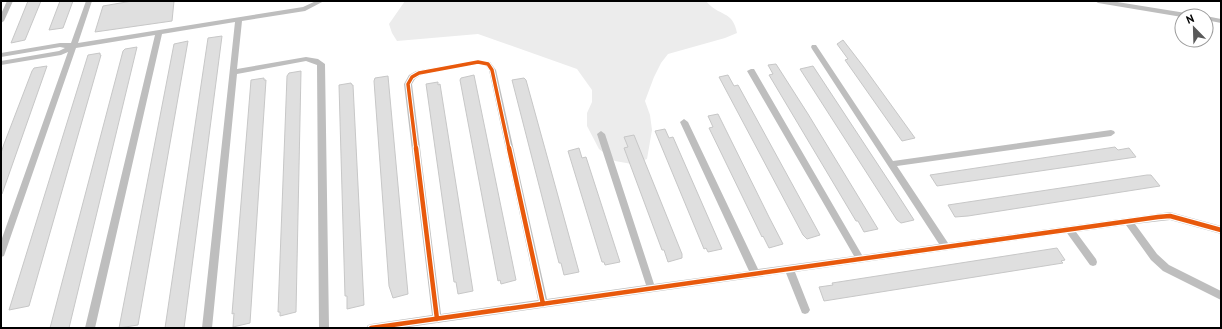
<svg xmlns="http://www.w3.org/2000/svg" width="1222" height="329" viewBox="0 0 1222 329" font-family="'PT Sans',sans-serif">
  <rect width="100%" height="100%" fill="#fff"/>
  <path fill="#ececec" d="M405,1H706C719,17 733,10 737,33L725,38L668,54L661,63L654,77L645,101L650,115L652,130L647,159L632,164L615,161L599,149L587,126V113L592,102V90L577,69L478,34L397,41L392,33L389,24Z"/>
  <path fill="#dfdfdf" stroke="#c7c7c7" d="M28,1H41L25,40L11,43Z
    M60,1H73L63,28L49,30Z
    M132,1H174L172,21L95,32L103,6Z
    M222,36L184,328H165L208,38Z
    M843,40L863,66L915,138L902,141L845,60L848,59L837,44Z
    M188,41L138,325L119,328L174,44Z
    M137,47L69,328H50L123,51L125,49Z
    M100,53V55H101L29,306L9,310L88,55Z
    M776,64L808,114L878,229L864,232L858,221H856L769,75L773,74L768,65Z
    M47,66L2,194H1V153L4,144L32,71L34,68Z
    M813,66L896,192L914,220L901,223L897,220L800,69Z
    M301,71L296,312L280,316V312H278L287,76L289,73Z
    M474,75L516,280L501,284L500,280L498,281L460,80L461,78Z
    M728,75L734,86L738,85L820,235L807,239L803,235L719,77Z
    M388,76L408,294L393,298L389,286L374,81L375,78Z
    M264,78V80H266L250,323L233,327L234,313L232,314L251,80Z
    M524,78L526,80L579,272L564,275L561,263H559L512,80Z
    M438,82V85L440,84L473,291L458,294L456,282H454L426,84Z
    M351,83L352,85H353L364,305L347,309V296H345L339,85Z
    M718,114L769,217L783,244L769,248L763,236L762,237L709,128L713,127L708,116Z
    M665,129L669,138L673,137L722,249L708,252L706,248L704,249L655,131Z
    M634,135L682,254V258L668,262L664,250H662L624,148L628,147L624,137Z
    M1115,147L1118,150L1129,148L1136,157L937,186L930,175Z
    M579,148L582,158L586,157L620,262L605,265L604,262H602L568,151Z
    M1147,175H1151L1160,186L968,216L955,217L948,205Z
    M1057,248L1065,260L1061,261L1063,263L824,301L819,287L833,285L832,283Z"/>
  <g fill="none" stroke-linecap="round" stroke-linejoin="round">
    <path fill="#bebebe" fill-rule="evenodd" d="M7,1H13L4,21L1,23V14Z
      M86,1H92L78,43L303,7L316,1H324L305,11L242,21L237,69L306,57L318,59L325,64L329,328H319L317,65L306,61L237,74L212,328H202L235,22L162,34L95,328H85L155,35L76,48L5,253L4,256L1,257V241L68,52L61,55L1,65V61L59,51L65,48L60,47L1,57V53L60,43H71Z
      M1095,1H1111L1192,14L1195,16L1182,17L1098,3Z
      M1205,16H1206L1221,19V23L1206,20Z
      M812,45H816L893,161L1111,130L1114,131L1115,133L1111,136L897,166L948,243L1170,212L1221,226V234L1170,220L1135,224L1157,254L1169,265L1221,291V300L1163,271L1151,260L1126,225L1076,232L1096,259L1097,262L1096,265L1093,266L1090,265L1067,233L795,272L810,310L808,313L805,314L802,313L786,273L402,328H366L368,325L371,324L432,315L404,84L409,75L416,71L478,60L490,62L496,70L547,299L646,285L597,134L601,131L605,134L654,284L749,271L680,122L684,119L688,122L758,269L854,256L747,71L751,69H754L862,255L939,244L812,49L811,47ZM478,64L486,66L489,70L538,300L441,314L412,84L415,79L421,75Z"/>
    <g stroke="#fff" stroke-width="5.5">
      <path id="cycleway-far1" d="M416,149L408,84L412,77L419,73L478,62L488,64L492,70L509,149"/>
    </g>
    <g stroke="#fff" stroke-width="7">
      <path id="cycleway" d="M416,148L437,319
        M509,148L543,304
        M371,328L1158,217L1170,216L1221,230"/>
    </g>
    <use href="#cycleway-far1" stroke="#e8590c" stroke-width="3.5"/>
    <use href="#cycleway" stroke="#e8590c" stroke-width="4.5"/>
  </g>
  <rect width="1222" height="329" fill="none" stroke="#000000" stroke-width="4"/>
  <g transform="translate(1194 28) rotate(337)"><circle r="19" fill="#ffffff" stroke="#999999"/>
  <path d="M0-3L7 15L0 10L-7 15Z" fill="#595959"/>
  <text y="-6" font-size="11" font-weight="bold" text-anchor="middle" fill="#000000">N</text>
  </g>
</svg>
